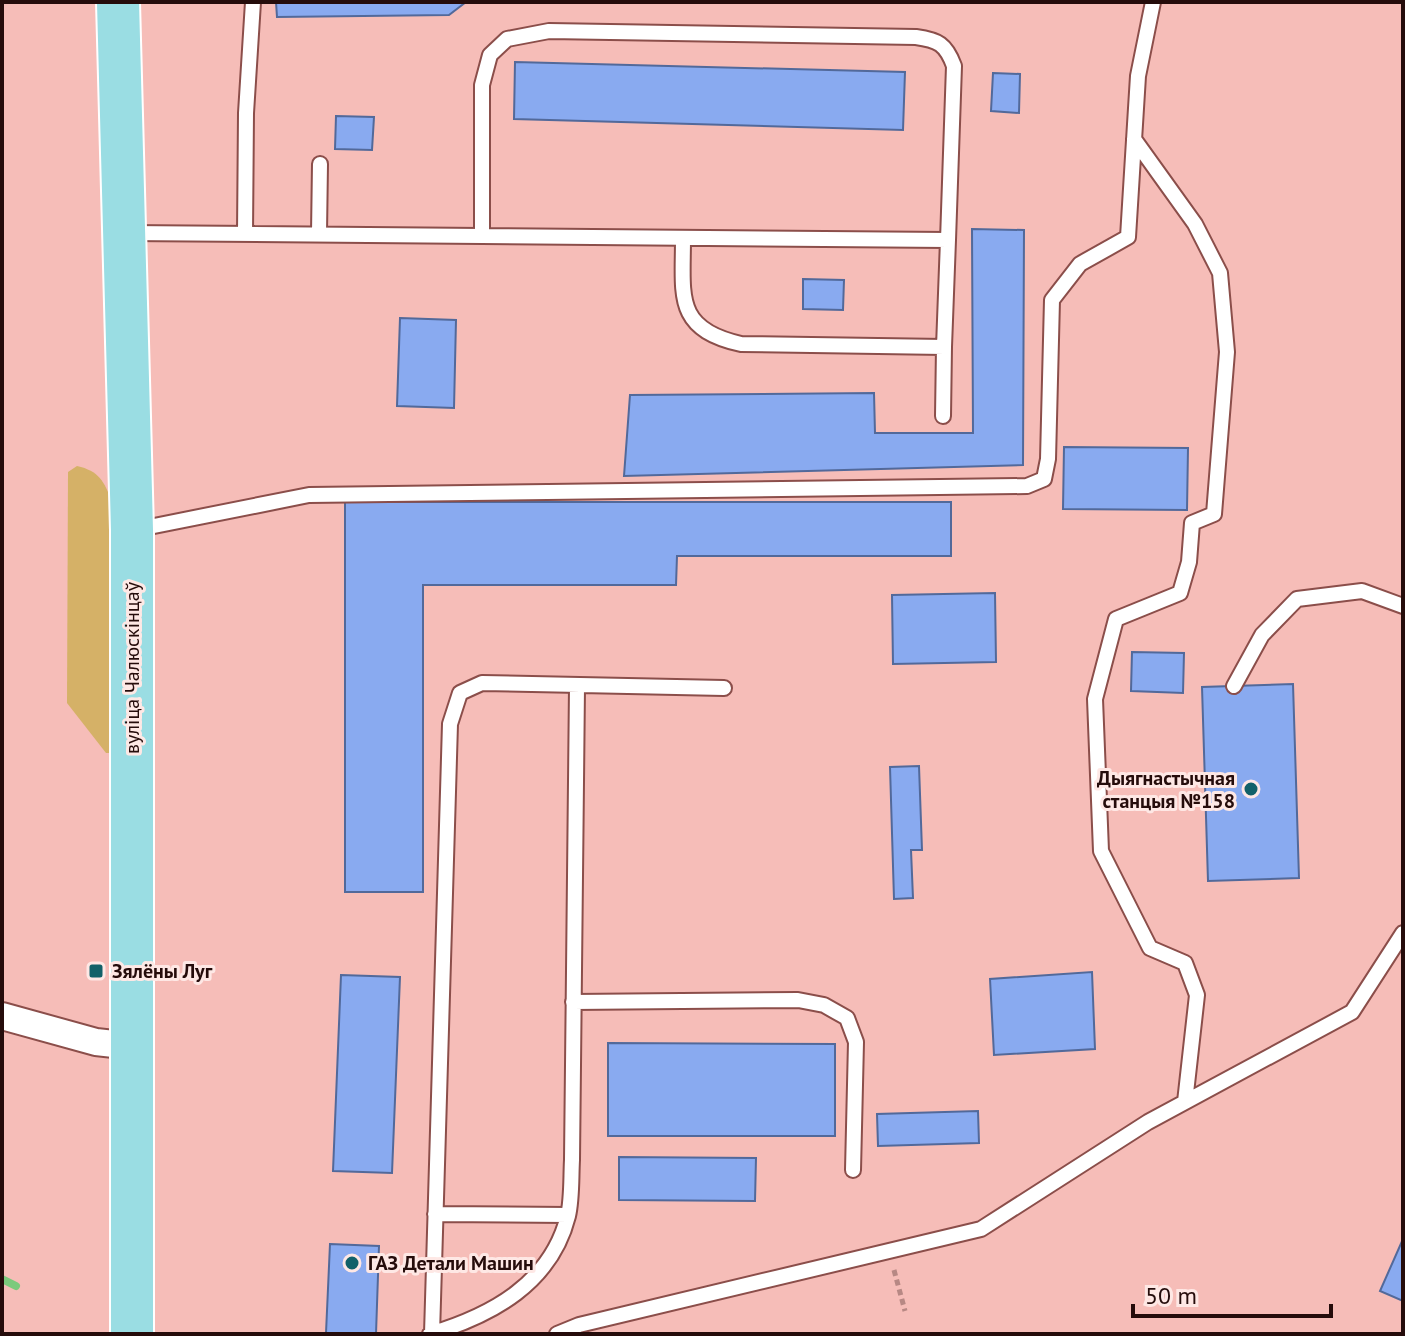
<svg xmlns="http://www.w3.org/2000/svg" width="1405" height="1336" viewBox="0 0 1405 1336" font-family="'PT Sans',sans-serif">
  <rect width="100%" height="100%" fill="#f6bdb8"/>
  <path fill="#d5b167" d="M77,466C99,471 104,481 112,502L111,753H106L67,703L68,472Z"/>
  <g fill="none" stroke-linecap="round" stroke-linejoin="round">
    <path stroke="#7bca7c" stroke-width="8" d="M2,1279L16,1286"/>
  </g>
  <path fill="#89aaf0" stroke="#52699a" stroke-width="2" d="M276,2H466L449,15L277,17Z
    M515,62L905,72L903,130L514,119Z
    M993,73L1020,74L1019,113L991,111Z
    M336,116L374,117L372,150L335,149Z
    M972,229L1024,230L1023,465L624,476L630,395L874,393L875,433H973Z
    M803,279L844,280L843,310L803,309Z
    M400,318L456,320L454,408L397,406Z
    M1064,447L1188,448L1187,510L1063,509Z
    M345,502H951V556H677L676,585H423V892H345Z
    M995,593L996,662L893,664L892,595Z
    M1132,652L1184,653L1183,693L1131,691Z
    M1293,684L1299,878L1208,881L1202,687Z
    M919,766L922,850H911L913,898L894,899L890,767Z
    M1092,972L1095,1049L994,1055L990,979Z
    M341,975L400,977L392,1173L333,1171Z
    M608,1043L835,1044V1136H608Z
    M978,1111L979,1143L878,1146L877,1114Z
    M619,1157L756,1158L755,1201L619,1200Z
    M1403,1239V1301L1380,1291Z
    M330,1244L379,1246L376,1334L326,1333Z"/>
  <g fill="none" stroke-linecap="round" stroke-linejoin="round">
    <g stroke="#8b4e4a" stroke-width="18">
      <path id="service" d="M1134,139L1195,224L1220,273L1227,352L1214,514L1192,523L1189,562L1180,593L1116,619L1095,699L1101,851L1150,948L1185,963L1197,995L1185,1102
        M126,233L948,240L954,66C946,44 938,40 916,37L549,31L507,39L490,55L482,85V234
        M245,233L246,113L253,2
        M319,233L320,164
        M683,238C683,296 674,329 741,344L944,347L948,240
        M943,416L944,347
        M134,530L309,495L1027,486L1044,479L1048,459L1052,300L1080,264L1128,237L1138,76L1153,2
        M1234,686L1262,635L1297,599L1362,591L1403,606
        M573,1002L798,1000L824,1005L847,1018L856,1042L853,1170
        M435,1214L568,1215
        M430,1334C493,1315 551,1283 568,1216C572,1199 571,1178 572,1160L577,687
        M432,1334L450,724L460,693L482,683L724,688
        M557,1334L579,1325L981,1229L1148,1122L1352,1012L1403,933"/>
    </g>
    <g stroke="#8b4e4a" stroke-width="30">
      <path id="minor" d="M2,1016L96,1042L132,1046"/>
    </g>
    <g stroke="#fff" stroke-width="46">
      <path id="primary" d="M118,2L132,530V1334"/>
    </g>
    <path stroke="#b78884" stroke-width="5" stroke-dasharray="6 4" stroke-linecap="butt" d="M894,1270L905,1311"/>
    <use href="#service" stroke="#fff" stroke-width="14"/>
    <use href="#minor" stroke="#fff" stroke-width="26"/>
    <use href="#primary" stroke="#9adde3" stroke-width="42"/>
  </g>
  <g fill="#126169" stroke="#fee8e5" stroke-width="3">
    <circle cx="1251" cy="789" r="8"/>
    <rect x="88" y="963" width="16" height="16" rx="4"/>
    <circle cx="352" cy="1263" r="8"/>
  </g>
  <g text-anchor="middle" stroke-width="6" stroke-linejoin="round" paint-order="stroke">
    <g font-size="20" fill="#250c0b" stroke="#fee8e5">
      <text transform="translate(132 668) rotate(-90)" y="7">вуліца Чалюскінцаў</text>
    </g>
    <g font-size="20" font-weight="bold" fill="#250c0b" stroke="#fee8e5" text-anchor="start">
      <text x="1235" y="785" text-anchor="end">Дыягнастычная<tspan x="1235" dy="23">станцыя №158</tspan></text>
      <text x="112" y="978">Зялёны Луг</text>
      <text x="368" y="1270">ГАЗ Детали Машин</text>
    </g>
  </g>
  <rect width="1405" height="1336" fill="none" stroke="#250c0b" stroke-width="8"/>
  <path d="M1133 1304v12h198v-12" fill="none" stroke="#250c0b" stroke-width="4"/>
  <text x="1145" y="1304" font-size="24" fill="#250c0b" stroke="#fee8e5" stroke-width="6" paint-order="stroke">50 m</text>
</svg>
